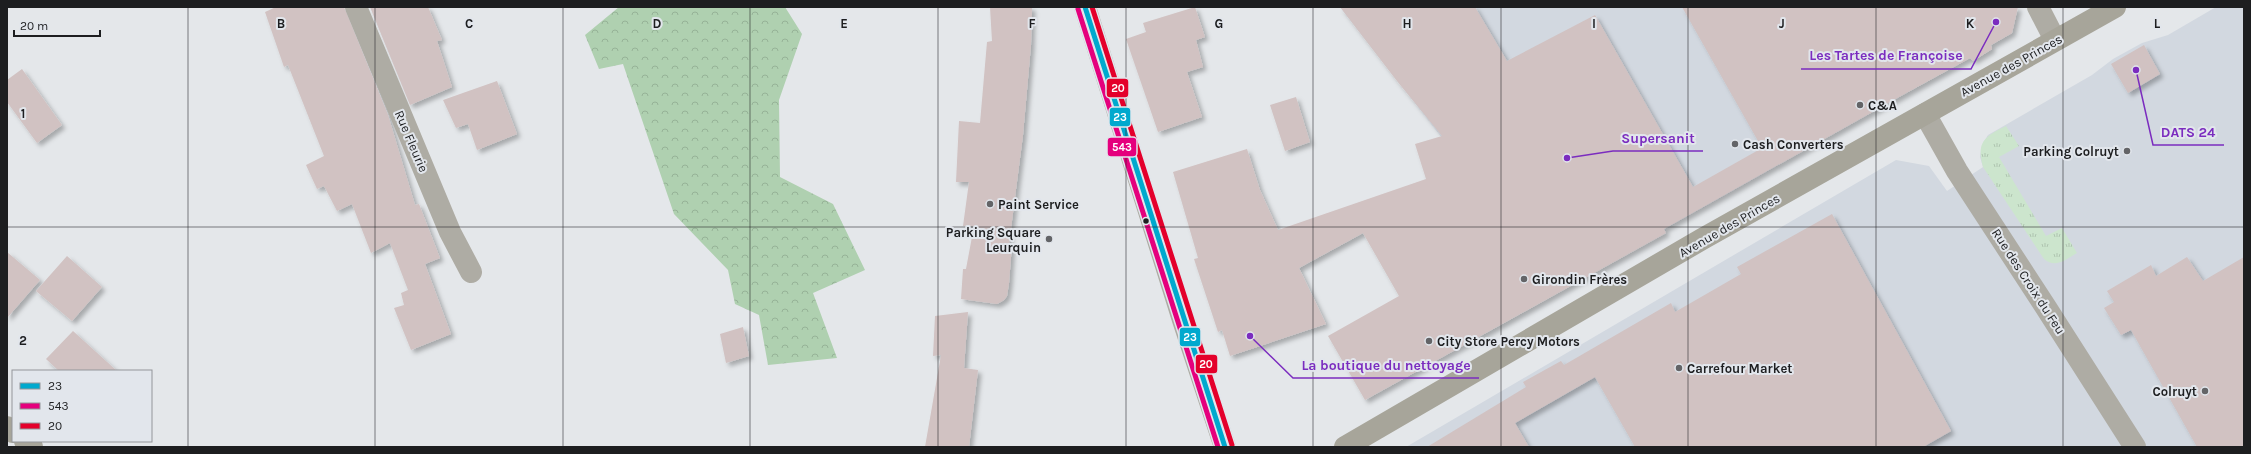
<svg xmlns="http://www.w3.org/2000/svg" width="2251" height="454" viewBox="0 0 2251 454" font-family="Karla,sans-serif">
  <defs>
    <pattern id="grass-tufts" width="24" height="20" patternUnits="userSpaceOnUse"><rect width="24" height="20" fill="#cce5cd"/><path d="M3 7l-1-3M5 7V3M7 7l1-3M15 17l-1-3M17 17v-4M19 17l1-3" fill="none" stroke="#afc4b0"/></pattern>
    <pattern id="forest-crowns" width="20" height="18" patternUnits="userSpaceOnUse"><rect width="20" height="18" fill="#afd0b0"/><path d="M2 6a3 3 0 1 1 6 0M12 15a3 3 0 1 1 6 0" fill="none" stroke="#96b297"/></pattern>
    <filter id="shadow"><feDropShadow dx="3.5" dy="3.5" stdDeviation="2" flood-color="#0004"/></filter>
  </defs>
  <rect width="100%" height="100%" fill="#e4e7ea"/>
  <path fill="#d2d8e0" d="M1340,7H1861L1908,92L1665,229L1666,233L1552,296L1514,230Z
    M2216,7H2244V447H1406L1896,160L1929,166L1947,191L1983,167L1980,157L1982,145L1988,135L2092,75L2113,59L2142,43L2168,35Z"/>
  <path fill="url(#grass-tufts)" d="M2006,126L2019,146L1999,157L2046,236L2062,228L2077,253C2066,259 2056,269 2044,259L1983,167C1976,142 1985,136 2006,126Z"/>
  <path fill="url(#forest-crowns)" d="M619,7H785L802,34L779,100L780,177L833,204L865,270L813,293L837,358L768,365L759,315L735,304L728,270L674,214L623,64L599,69L585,35Z"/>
  <path fill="#d1c2c2" filter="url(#shadow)" d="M276,7H344L388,115L415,205L419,204L440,258L425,264L451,334L411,350L394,308L404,305L401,293L408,290L390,243L371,253L352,204L337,211L324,186L317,189L306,165L324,156L288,65L284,67L265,12Z
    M370,7H428L442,40L437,41L452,87L410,105Z
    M990,7H1032L1031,45L1023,135L1009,244H1012L1009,283L1007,296L1004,300L997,304L961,299L963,269H966L974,226H963L969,182H956L959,121L980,123L987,42L992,41Z
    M1195,7L1205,37L1196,40L1203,67L1187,72L1202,117L1158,132L1126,39L1146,32L1143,23Z
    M1340,7H1475L1507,61L1595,15L1693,187L1762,148L1682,7H2018L2012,33L1991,45L1992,49L1973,61L1970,58L1908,92L1664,229L1666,233L1365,400L1328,336L1399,296L1363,233L1299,268L1326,324L1230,356L1222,330L1218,332L1194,259L1198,258L1173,172L1247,149L1260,190L1278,230L1426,179L1415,144L1442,136L1397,81Z
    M2144,45L2160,74L2128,93L2111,64Z
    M22,69L62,125L37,143L7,102V80Z
    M497,81L517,134L477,150L468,124L456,128L443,100Z
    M1296,97L1310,142L1285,151L1270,105Z
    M1832,214L1951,431L1923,447H1635L1595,377L1515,423L1529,447H1427L1526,387L1523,382L1561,361L1564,365L1671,303L1675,312L1741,274L1737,267Z
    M7,252L40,280L7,318Z
    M67,256L102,287L72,321L36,291Z
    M2187,257L2203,281L2244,257V447H2197L2131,330L2121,335L2104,308L2114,302L2107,291L2151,265L2156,276Z
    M968,312L964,368L978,370L969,447H925L941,355L933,356L935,316Z
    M743,327L749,356L726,363L720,334Z
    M73,331L117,371H59L46,359Z"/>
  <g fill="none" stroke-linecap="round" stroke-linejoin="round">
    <path stroke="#aeaca4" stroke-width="22" d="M356,7L450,232L471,272
      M2038,7L2055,40
      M1925,114L1957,171L2045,306L2135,447"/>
    <path stroke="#adaca4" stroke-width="22" d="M1085,7L1183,320L1225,447"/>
    <path stroke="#a7a59a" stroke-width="22" d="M7,427L13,432
      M25,441L32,447
      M1345,447L1704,238L2115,7"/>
    <g stroke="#e2e6ec" stroke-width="8">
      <path id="bus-1" d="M1085,7L1225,447"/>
    </g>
    <g stroke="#e2e6ec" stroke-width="8">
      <path id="bus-2" d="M1078,9L1218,447"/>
    </g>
    <g stroke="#e2e6ec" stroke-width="8">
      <path id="bus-3" d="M1092,7L1232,445"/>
    </g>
    <use href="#bus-1" stroke="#00a9ce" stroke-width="5"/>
    <use href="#bus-2" stroke="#e5007d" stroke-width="5"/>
    <use href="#bus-3" stroke="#e4002b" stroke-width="5"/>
  </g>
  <path fill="none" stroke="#1d1e20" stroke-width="1" stroke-opacity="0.55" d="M188,7V447M375,7V447M563,7V447M750,7V447M938,7V447M1126,7V447M1313,7V447M1501,7V447M1688,7V447M1876,7V447M2063,7V447M7,227H2244"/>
  <g fill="#636467" stroke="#e2e6ec" stroke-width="1.5">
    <circle cx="1860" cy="105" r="4"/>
    <circle cx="1735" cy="144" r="4"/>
    <circle cx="2127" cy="151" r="4"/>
    <circle cx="990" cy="204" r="4"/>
    <circle cx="1049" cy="239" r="4"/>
    <circle cx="1524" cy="279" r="4"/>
    <circle cx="1429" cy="341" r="4"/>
    <circle cx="1679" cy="368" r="4"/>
    <circle cx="2205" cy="391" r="4"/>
  </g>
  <circle fill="#1d1e20" stroke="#e2e6ec" stroke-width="1.5" cx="1146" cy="221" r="3.5"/>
  <g text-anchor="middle" stroke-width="4" stroke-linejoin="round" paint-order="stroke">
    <g font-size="13" fill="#1d1e20" stroke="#e2e6ec">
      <text transform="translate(2011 65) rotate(-29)" y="5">Avenue des Princes</text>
      <text transform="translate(412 141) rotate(67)" y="5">Rue Fleurie</text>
      <text transform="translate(1729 225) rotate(-30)" y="5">Avenue des Princes</text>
      <text transform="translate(2029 281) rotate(57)" y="5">Rue des Croix du Feu</text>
    </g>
    <g font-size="13" font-weight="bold" fill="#1d1e20" stroke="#e2e6ec" text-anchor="start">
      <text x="1868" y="110">C&amp;A</text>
      <text x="1743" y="149">Cash Converters</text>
      <text x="2119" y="156" text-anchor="end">Parking Colruyt</text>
      <text x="998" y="209">Paint Service</text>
      <text x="1041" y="237" text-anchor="end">Parking Square<tspan x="1041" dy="15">Leurquin</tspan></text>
      <text x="1532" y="284">Girondin Frères</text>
      <text x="1437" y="346">City Store Percy Motors</text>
      <text x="1687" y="373">Carrefour Market</text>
      <text x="2197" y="396" text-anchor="end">Colruyt</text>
    </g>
  </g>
  <g font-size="13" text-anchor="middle" font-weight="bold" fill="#1d1e20" stroke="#e2e6ec" stroke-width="4" stroke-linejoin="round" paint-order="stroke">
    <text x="281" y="28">B</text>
    <text x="469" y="28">C</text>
    <text x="657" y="28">D</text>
    <text x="844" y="28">E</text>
    <text x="1032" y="28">F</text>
    <text x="1219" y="28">G</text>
    <text x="1407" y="28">H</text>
    <text x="1594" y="28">I</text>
    <text x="1782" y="28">J</text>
    <text x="1970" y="28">K</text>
    <text x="2157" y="28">L</text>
    <text x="23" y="118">1</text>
    <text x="23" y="345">2</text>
  </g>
  <path fill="none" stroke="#7b2cbf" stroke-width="1.5" d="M1996 22L1971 69H1801M2136 70L2153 145H2224M1567 158L1613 151H1703M1250 336L1293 378H1479"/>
  <g fill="#7b2cbf" stroke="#e2e6ec" stroke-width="1.5">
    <circle cx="1996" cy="22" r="4"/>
    <circle cx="2136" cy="70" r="4"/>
    <circle cx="1567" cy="158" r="4"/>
    <circle cx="1250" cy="336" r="4"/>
  </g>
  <g font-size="14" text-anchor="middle" font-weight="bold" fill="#7b2cbf" stroke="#e2e6ec" stroke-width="4" stroke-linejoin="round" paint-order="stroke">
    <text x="1886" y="60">Les Tartes de Françoise</text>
    <text x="2188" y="137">DATS 24</text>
    <text x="1658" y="143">Supersanit</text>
    <text x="1386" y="370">La boutique du nettoyage</text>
  </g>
  <g stroke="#e2e6ec" stroke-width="1.5">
    <rect x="1106" y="78" width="23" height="20" rx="4" fill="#e4002b"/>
    <rect x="1109" y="107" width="22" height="20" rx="4" fill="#00a9ce"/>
    <rect x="1107" y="137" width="30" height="20" rx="4" fill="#e5007d"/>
    <rect x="1179" y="327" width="22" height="20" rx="4" fill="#00a9ce"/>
    <rect x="1195" y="354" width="23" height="20" rx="4" fill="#e4002b"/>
  </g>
  <g font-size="11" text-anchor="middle" font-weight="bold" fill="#fff">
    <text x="1118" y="92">20</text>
    <text x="1120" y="121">23</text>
    <text x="1122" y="151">543</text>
    <text x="1190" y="341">23</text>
    <text x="1206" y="368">20</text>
  </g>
  <rect width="2251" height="454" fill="none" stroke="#1d1e20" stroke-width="16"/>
  <rect x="12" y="370" width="140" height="72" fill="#e2e6ec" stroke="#93969a"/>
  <rect x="20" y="383" width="20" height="6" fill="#00a9ce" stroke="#93969a"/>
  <text x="48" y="390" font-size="12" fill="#1d1e20">23</text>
  <rect x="20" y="403" width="20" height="6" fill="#e5007d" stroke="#93969a"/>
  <text x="48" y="410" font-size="12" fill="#1d1e20">543</text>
  <rect x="20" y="423" width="20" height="6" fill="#e4002b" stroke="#93969a"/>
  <text x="48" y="430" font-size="12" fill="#1d1e20">20</text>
  <path d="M14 30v6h86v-6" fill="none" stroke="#1d1e20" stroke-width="2"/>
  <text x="20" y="30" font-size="12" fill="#1d1e20" stroke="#e2e6ec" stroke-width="3" paint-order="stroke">20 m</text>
</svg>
